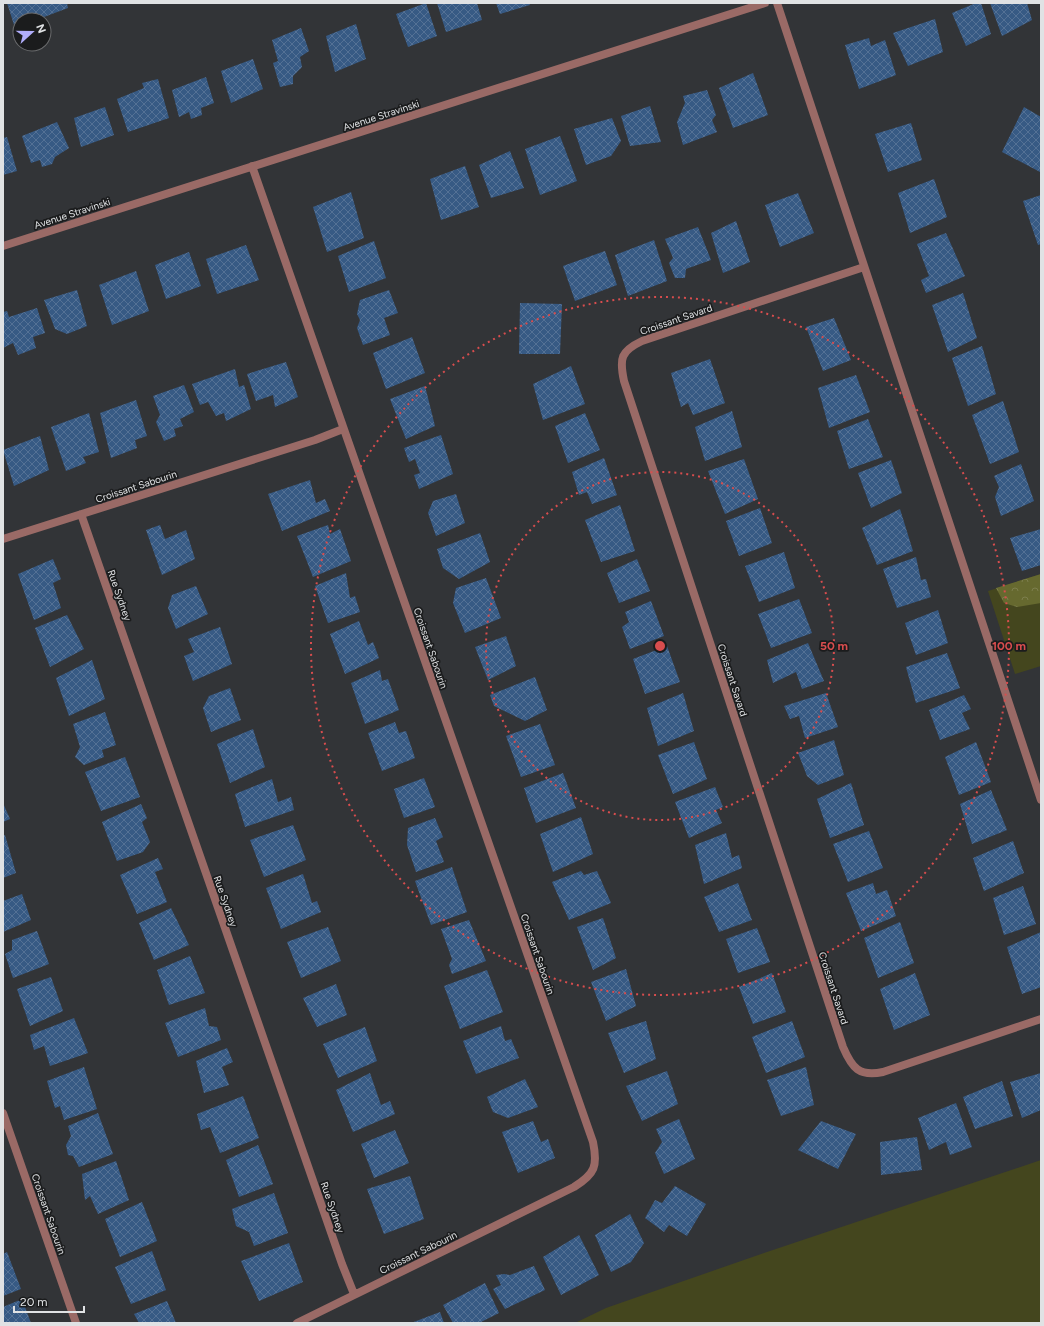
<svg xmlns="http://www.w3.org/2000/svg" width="1044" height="1326" viewBox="0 0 1044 1326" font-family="Figtree,sans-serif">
  <defs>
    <pattern id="forest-crowns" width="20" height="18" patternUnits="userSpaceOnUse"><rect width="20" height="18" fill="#66692f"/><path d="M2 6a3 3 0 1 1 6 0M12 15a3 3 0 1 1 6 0" fill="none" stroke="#7c7e4d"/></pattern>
    <pattern id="building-cross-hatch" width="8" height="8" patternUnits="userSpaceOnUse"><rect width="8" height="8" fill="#375a84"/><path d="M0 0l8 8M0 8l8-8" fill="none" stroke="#547195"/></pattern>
  </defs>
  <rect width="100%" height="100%" fill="#323437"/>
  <path fill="#44461e" d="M1041,574V666L1015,674L988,591Z
    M1041,1160V1323H575L606,1308L764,1253Z"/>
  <path fill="url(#forest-crowns)" d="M1041,574V603L1017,607L1004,603L996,588Z"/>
  <path fill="url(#building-cross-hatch)" d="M7,3H67L68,8L36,20H20V26L15,28Z
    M426,3L437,36L408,47L396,14Z
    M437,3H477L482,20L446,32Z
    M496,3H529L530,5L500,14Z
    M976,3H981L991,34L966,46L952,13Z
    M990,3H1027L1032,20L1002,36Z
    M935,19L943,52L908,66L893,33Z
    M356,24L366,59L335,72L326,36Z
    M301,28L309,51L300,57L302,67L293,76V84L280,87L273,63L278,61L272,40Z
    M869,38L871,46L885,40L896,75L859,89L845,45Z
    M253,59L263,89L231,103L221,71Z
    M753,73L768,115L733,128L719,88Z
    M206,77L214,103L201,108L202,115L191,119L189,112L179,117L172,90Z
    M158,79L169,118L128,132L117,99L144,88L142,83Z
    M707,90L716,115L712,120L717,132L683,145L677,122L685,103L683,96Z
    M650,106L661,142L630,146L621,116Z
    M105,107L114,135L81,147L74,118Z
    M1024,107L1041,117V170L1040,172L1002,152Z
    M612,118L621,141L611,156L586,165L574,129Z
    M57,122L69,148L55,157L52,164L42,167L40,160L31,163L22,136Z
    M911,123L922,160L888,172L875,134Z
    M560,136L577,181L540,195L525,149Z
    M7,137L17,171L3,175V138Z
    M510,151L524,188L491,198L479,165Z
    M465,166L479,207L441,220L430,179Z
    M934,179L947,217L910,233L898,193Z
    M351,192L364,238L327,252L313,207Z
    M798,193L814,233L780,247L765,205Z
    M1041,195V244L1038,245L1023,201Z
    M736,221L750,262L723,273L711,233Z
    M698,227L711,260L686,269L685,278H675L669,263L673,258L665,239Z
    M946,233L965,276L926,293L921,280L929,276L917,244Z
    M654,240L667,281L628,296L615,255Z
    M374,241L386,278L349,292L338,256Z
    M246,245L259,280L217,294L206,259Z
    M605,251L617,285L575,301L563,266Z
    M189,252L201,286L166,299L155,265Z
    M136,271L149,311L112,325L99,285Z
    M77,290L87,326L67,334L55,329L44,300Z
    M389,290L398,313L384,318L390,335L363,345L357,328L360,320L357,314L360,300Z
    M963,293L977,338L948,352L932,305Z
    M520,303L562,304L560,354H519Z
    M37,308L45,333L33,337L36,348L18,355L13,343L3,348V312L7,311L9,317Z
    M834,318L851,360L823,371L806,327Z
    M412,337L425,373L386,389L373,353Z
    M982,346L996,394L968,406L952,358Z
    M710,359L725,403L693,415L688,403L681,407L671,373Z
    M286,362L298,397L275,407L273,395L256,401L247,374Z
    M571,366L585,404L543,420L533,384Z
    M235,369L239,387L244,385L251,409L226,421L224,413L216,416L208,402L200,405L192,384Z
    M856,375L870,412L829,428L818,388Z
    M184,385L194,412L180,419L183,426L174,429L176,436L164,441L156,422L160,415L153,396Z
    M425,386L435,426L406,439L390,399Z
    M136,400L147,436L135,440L137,448L111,458L100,413Z
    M1003,401L1019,452L990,464L972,415Z
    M732,411L742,447L705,461L695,427Z
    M89,413L99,452L83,457L86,463L66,471L51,427Z
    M585,413L600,450L568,463L555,426Z
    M868,419L883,457L849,469L837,431Z
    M441,435L453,474L419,489L414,475L420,473L415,459L409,462L404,448Z
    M40,436L49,470L14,486L3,450Z
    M604,458L617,495L592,504L587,492L579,495L572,472Z
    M744,459L758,499L725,514L708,471Z
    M891,460L902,493L871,508L858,473Z
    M1021,464L1034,501L1001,516L995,497L999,487L994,476Z
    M310,480L316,503L325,499L330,511L282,531L268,494Z
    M456,494L465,523L436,536L428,513L433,501Z
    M620,505L635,551L601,562L585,520Z
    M760,508L772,543L739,556L726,521Z
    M900,509L913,551L877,565L862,528Z
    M160,525L165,539L186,530L195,559L162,575L146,530Z
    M328,525L330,534L340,529L351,561L313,577L297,536Z
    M1041,529V565L1022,571L1010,538Z
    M480,533L490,562L459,579L443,568L437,549Z
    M784,552L795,588L759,602L745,566Z
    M916,557L921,580L926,579L931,597L897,608L883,569Z
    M53,559L61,579L53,583L61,608L34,620L18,574Z
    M637,559L650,591L619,603L607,573Z
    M346,573L350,598L355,596L360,612L328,623L315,586Z
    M486,578L501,618L465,633L453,603L456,588Z
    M196,586L208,614L176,629L168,608L172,595Z
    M799,599L812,633L771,648L758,614Z
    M651,601L664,636L630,649L622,627L629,622L625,612Z
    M938,610L948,643L916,655L905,623Z
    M67,615L84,649L50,667L35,628Z
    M359,621L368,645L373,642L379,658L345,674L330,634Z
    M220,627L232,664L193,681L184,656L194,652L188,639Z
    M506,636L516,666L488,680L475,647Z
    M808,643L824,681L802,689L796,672L773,683L767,660Z
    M667,646L680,682L645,694L633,659Z
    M947,653L960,688L916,703L906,667Z
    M92,660L105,699L69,716L56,678Z
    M380,670L382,681L388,679L399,710L365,724L351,683Z
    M535,677L547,710L525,721L494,706L490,695Z
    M230,688L241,720L211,732L203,708L209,696Z
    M683,693L694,731L658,746L647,708Z
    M826,693L838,727L805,738L799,716L790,719L784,706Z
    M964,695L971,709L962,713L970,729L940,740L929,710Z
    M105,712L116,745L102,750L104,757L84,765L75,757L80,747L73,724Z
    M395,722L399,733L406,731L415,758L382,771L368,733Z
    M540,724L555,765L521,777L506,736Z
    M253,729L265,767L230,783L217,744Z
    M834,740L844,775L818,785L807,776L798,753Z
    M694,742L707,779L673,794L658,755Z
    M976,742L991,782L959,795L945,757Z
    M125,757L140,797L101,811L85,772Z
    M563,773L576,808L536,823L524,788Z
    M424,778L435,807L404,818L394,789Z
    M272,779L278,802L291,797L294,810L245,827L235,794Z
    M851,783L864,825L830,838L817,799Z
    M715,787L723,807L716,810L722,823L689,838L675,802Z
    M991,790L1007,830L972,844L960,804Z
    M3,803L10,819L3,822Z
    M141,804L147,818L142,822L150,842L143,852L117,861L102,822Z
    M581,817L593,854L553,872L540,834Z
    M435,818L443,837L436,841L444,862L416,872L407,845L408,828Z
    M293,825L306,860L264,877L250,840Z
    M869,831L883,868L848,882L833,844Z
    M726,833L732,858L739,855L742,868L704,884L695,845Z
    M5,835L16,873L3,878V836Z
    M1013,841L1024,873L984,891L973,858Z
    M158,858L163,869L155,872L167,902L137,914L120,875Z
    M452,867L467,912L431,925L415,881Z
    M581,871L584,875L597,871L611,903L569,920L552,882Z
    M303,874L312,903L317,901L321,912L281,929L266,888Z
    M738,883L752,920L719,932L704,897Z
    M873,883L876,894L887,890L896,916L861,931L846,893Z
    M1023,886L1036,924L1004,935L993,898Z
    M22,894L31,920L3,932V901Z
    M171,908L189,945L154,960L139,923Z
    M603,918L616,958L593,970L577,927Z
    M469,920L486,961L452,974L449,965L452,959L441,929Z
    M900,922L914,963L878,978L864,938Z
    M328,927L341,961L301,978L287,942Z
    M757,928L770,962L738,973L726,939Z
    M37,931L49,964L13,978L5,954L12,950V940Z
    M1041,932V987L1022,994L1007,947Z
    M190,956L205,993L169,1005L157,970Z
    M626,969L636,1006L606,1021L591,982Z
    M487,970L503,1012L460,1029L444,986Z
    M772,973L786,1012L753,1024L739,987Z
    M915,973L930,1015L894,1030L880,989Z
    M51,977L63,1011L30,1026L17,989Z
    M336,984L347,1015L317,1027L303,998Z
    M205,1008L209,1026L217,1027L221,1040L178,1057L165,1023Z
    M74,1018L88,1053L50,1066L44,1046L34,1050L30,1035Z
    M646,1021L656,1059L624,1073L608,1033Z
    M792,1021L805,1057L766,1073L752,1037Z
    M501,1026L505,1041L511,1039L519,1058L476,1074L463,1041Z
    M365,1027L377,1061L338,1078L323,1044Z
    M227,1048L233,1062L222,1067L229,1085L204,1093L196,1061Z
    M84,1067L97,1109L64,1120L60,1106L55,1108L47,1081Z
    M806,1067L814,1105L781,1116L767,1080Z
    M667,1071L678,1104L642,1121L626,1086Z
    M370,1073L381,1105L390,1101L395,1114L353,1132L336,1090Z
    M1041,1073V1110L1022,1118L1010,1082Z
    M525,1079L538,1107L508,1118L493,1112L487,1097Z
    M1002,1081L1013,1116L975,1129L963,1097Z
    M243,1096L259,1138L220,1153L210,1127L201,1130L197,1114Z
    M956,1103L972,1147L950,1155L946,1142L929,1150L918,1118Z
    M98,1113L113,1154L79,1167L73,1156L68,1155L66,1145L71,1136L68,1126Z
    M679,1119L695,1159L664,1174L655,1153L662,1142L656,1129Z
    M533,1121L541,1142L548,1139L555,1158L518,1173L502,1132Z
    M821,1121L856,1134L838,1169L798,1150Z
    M395,1130L409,1163L374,1178L361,1144Z
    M917,1137L922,1170L881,1175L880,1142Z
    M258,1145L273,1184L239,1197L226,1160Z
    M116,1161L129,1200L98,1214L90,1196L85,1200L82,1174Z
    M410,1176L424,1219L384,1234L367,1189Z
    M675,1186L706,1204L687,1236L669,1225L664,1232L645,1218L655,1200L662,1203Z
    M274,1193L288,1233L254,1246L249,1232L236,1226L232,1209Z
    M142,1202L157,1241L120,1257L105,1219Z
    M630,1214L644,1243L631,1262L611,1272L595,1235Z
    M579,1235L599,1275L561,1295L543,1257Z
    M289,1243L303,1282L259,1301L241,1261Z
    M152,1251L166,1290L131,1304L115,1267Z
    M7,1252L21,1289L3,1296V1254Z
    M534,1266L545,1290L505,1309L493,1289L501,1285L496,1275L504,1274L510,1275Z
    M485,1283L499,1313L479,1323H453L443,1305Z
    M22,1299L31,1323H3V1307Z
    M167,1301L176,1323H139L134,1314Z
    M440,1312L444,1323H411Z"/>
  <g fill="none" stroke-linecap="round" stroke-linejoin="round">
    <path stroke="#9a6a66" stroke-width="8" d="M777,3L1041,800
      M252,166L593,1142C598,1166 595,1174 574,1187L297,1323
      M3,246L765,3
      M864,267L642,341C621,351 619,358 624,381L843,1047C852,1068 859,1077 883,1072L1041,1019
      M81,514L342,1264L354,1294
      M3,539L315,440L343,429
      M3,1113L76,1323"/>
  </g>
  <g fill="none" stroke="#d84d4e" stroke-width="2" stroke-dasharray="2 4">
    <circle cx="660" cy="646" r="174"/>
    <circle cx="660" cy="646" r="349"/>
  </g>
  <g text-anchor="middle" stroke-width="3.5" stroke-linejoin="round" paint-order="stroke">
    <g font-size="10" fill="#e0e2e4" stroke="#1b1c1d">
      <text transform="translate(381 115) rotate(-18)" y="4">Avenue Stravinski</text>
      <text transform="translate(72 213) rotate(-18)" y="4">Avenue Stravinski</text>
      <text transform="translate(676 319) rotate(-19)" y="4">Croissant Savard</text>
      <text transform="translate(136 486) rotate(-18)" y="4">Croissant Sabourin</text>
      <text transform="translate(120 595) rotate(71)" y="4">Rue Sydney</text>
      <text transform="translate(431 648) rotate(71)" y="4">Croissant Sabourin</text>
      <text transform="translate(733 680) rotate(72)" y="4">Croissant Savard</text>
      <text transform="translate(226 901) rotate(71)" y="4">Rue Sydney</text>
      <text transform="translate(538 954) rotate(71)" y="4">Croissant Sabourin</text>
      <text transform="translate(834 988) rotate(72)" y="4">Croissant Savard</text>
      <text transform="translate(333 1207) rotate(71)" y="4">Rue Sydney</text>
      <text transform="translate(49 1214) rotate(71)" y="4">Croissant Sabourin</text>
      <text transform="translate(418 1252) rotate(-26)" y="4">Croissant Sabourin</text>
    </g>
  </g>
  <circle cx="660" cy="646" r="6" fill="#d84d4e" stroke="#1b1c1d" stroke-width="2"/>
  <g font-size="12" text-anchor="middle" font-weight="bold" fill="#d84d4e" stroke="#1b1c1d" stroke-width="3.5" stroke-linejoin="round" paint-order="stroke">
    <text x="834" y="650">50 m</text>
    <text x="1009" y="650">100 m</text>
  </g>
  <rect width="1044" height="1326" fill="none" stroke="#e0e2e4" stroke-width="8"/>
  <g transform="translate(32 32) rotate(69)"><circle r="19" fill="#1b1c1d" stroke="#6a6b6d"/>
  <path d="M0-3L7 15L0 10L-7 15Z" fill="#b0adfa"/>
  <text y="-6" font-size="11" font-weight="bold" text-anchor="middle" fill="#e0e2e4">N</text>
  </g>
  <path d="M14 1306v6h70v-6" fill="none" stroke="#e0e2e4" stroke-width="2"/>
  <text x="20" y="1306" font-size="12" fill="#e0e2e4" stroke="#1b1c1d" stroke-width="3" paint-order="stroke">20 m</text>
</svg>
